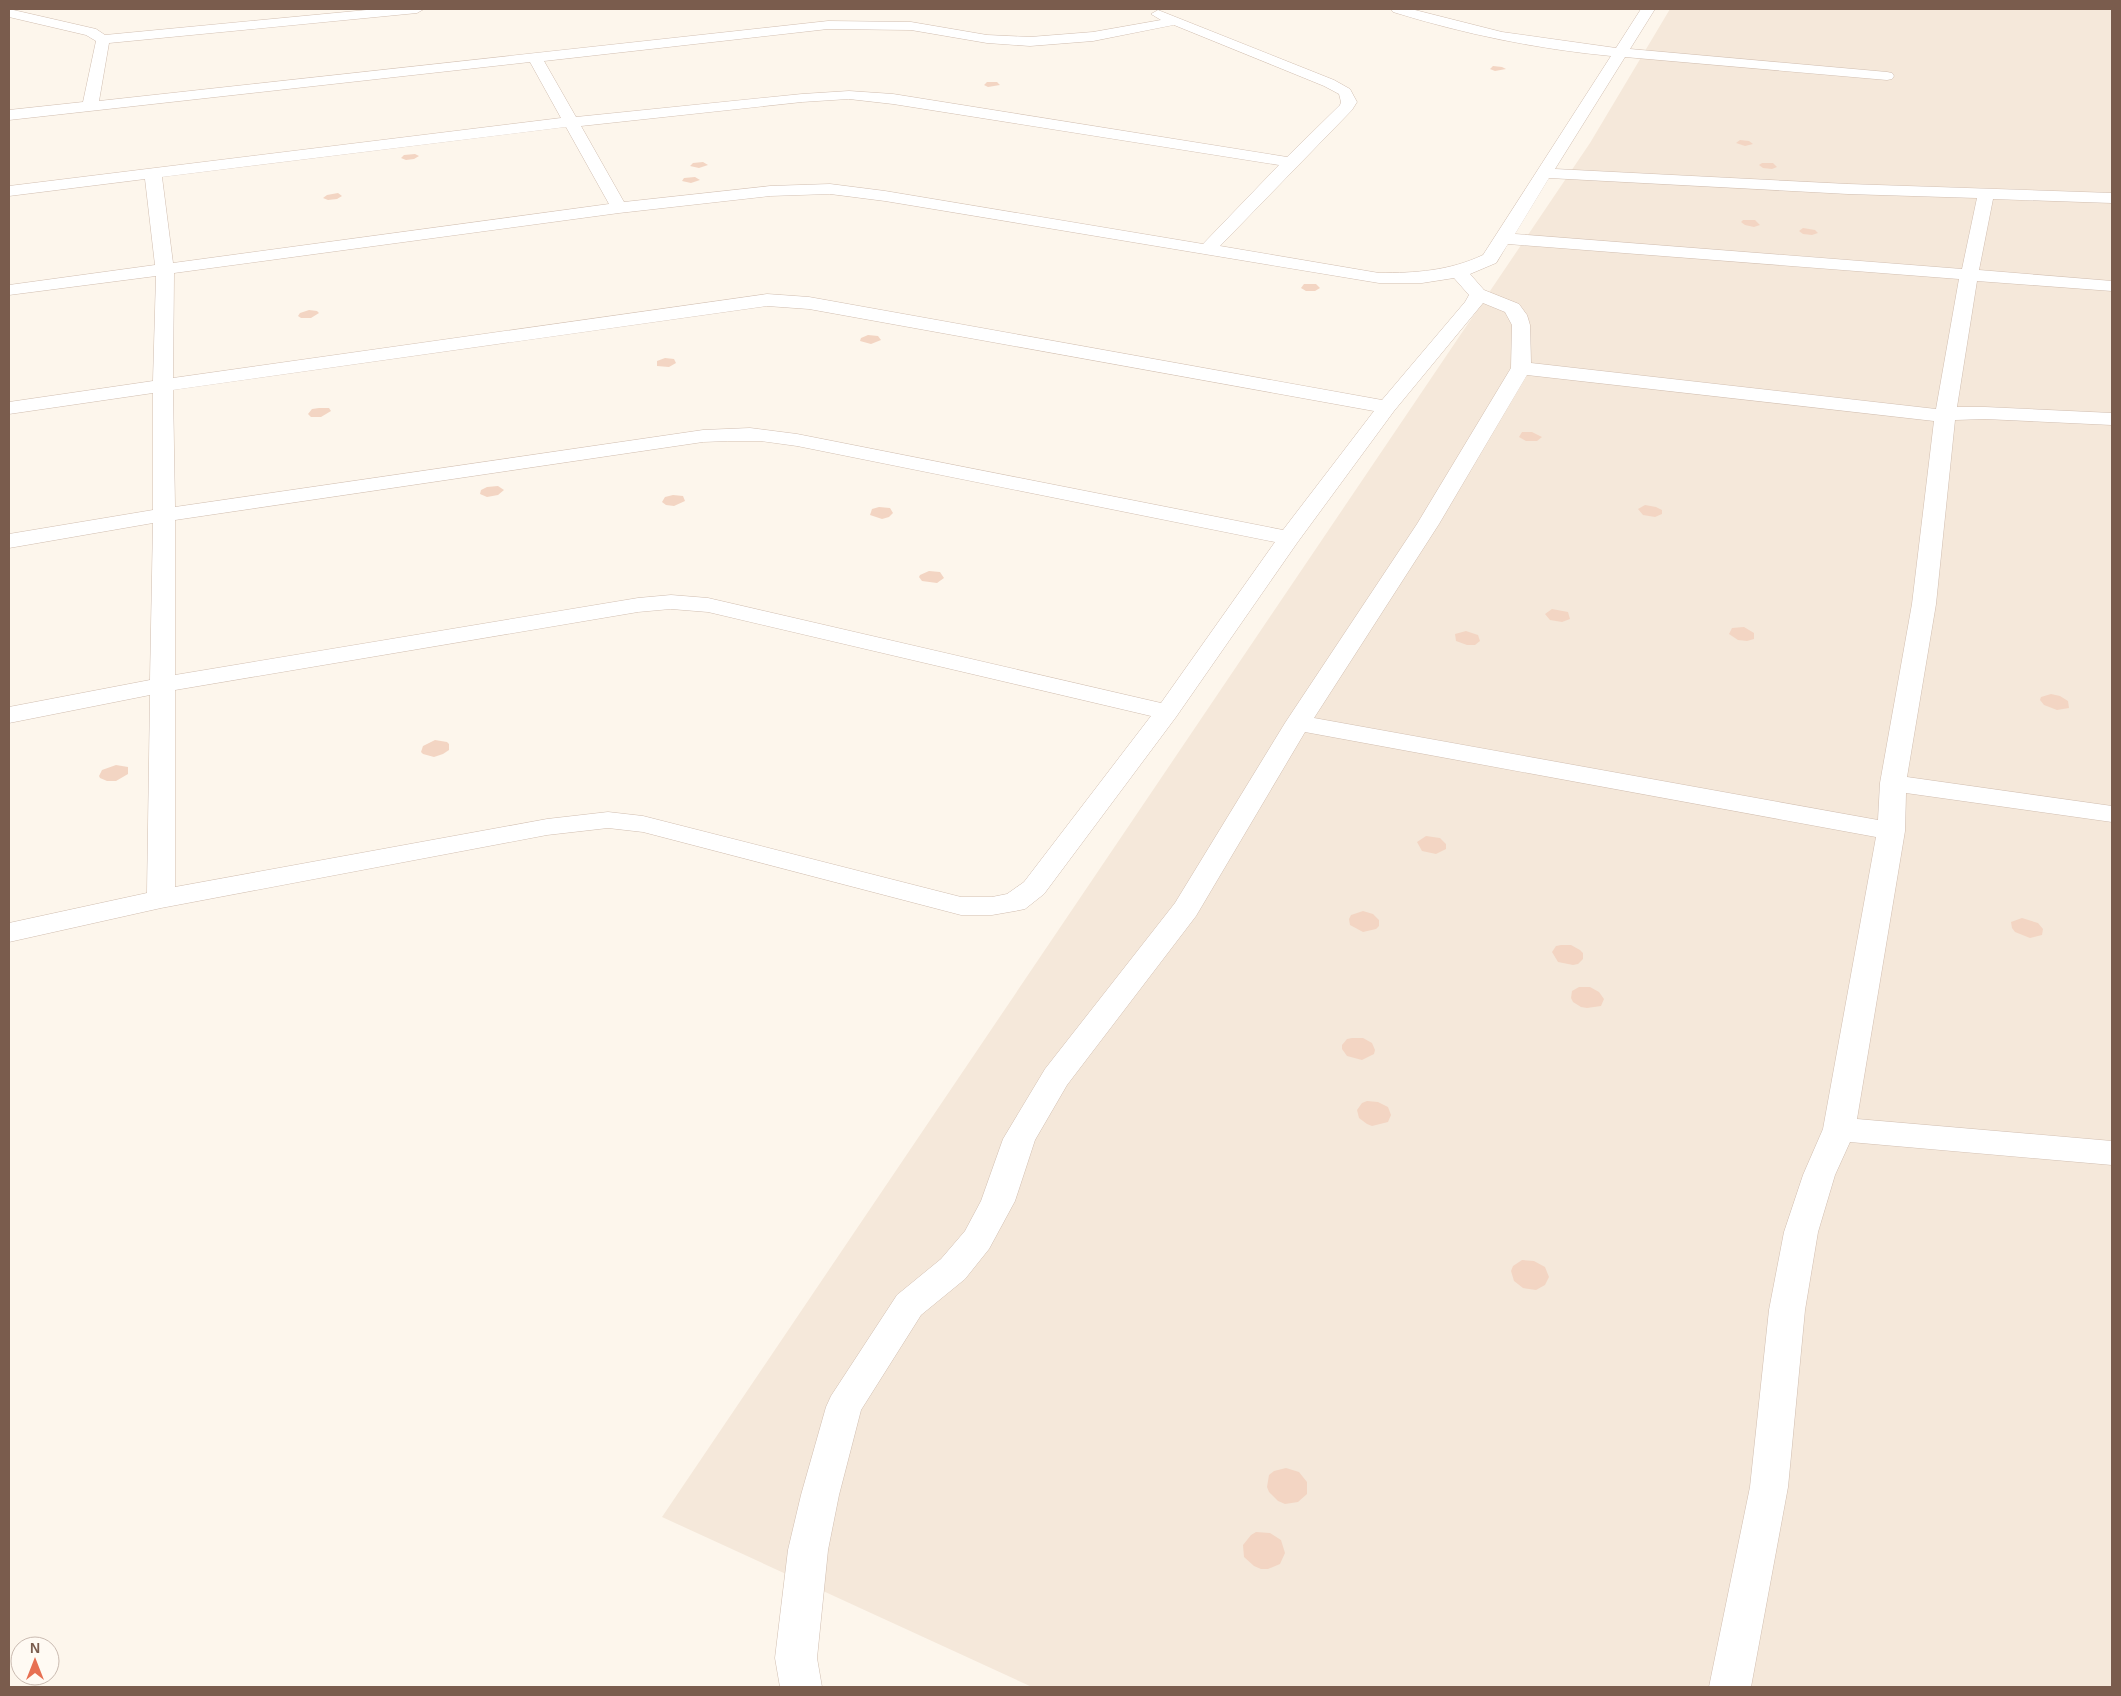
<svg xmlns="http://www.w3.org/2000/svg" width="2121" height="1696" viewBox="0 0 2121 1696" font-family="Helvetica,sans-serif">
  <rect width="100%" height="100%" fill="#fdf6ec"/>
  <path fill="#f5e8da" d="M1670,9H2112V1687H1032L662,1517L1590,143Z"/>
  <path fill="#f3d5c3" d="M1493,66L1502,67L1506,69L1495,71L1490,69Z
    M987,82H997L1000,85L988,87L984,85Z
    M1740,140L1749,141L1753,144L1745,146L1736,143Z
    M415,154L419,156L414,159L406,160L401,158L404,155Z
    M703,162L708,165L699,168L690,166L693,163Z
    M1762,163H1773L1777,167L1772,169L1763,168L1759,165Z
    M695,177L700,180L691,183L682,181L684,178Z
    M338,193L342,196L337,199L328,200L323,198L327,195Z
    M1743,220H1755L1760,225L1754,227L1745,225L1741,222Z
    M1803,228L1815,230L1818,233L1812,235L1803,234L1799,231Z
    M1304,284H1316L1320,288L1315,291H1306L1301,288Z
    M309,310L317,311L319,313L311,318H301L298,316L300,313Z
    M868,335L878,336L881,340L871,344L860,341L861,338Z
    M665,358L674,359L676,363L669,367L657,366V361Z
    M319,408H329L331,411L321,417H311L308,414L312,409Z
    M1522,432H1532L1542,437L1537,441H1526L1519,437Z
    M498,486L504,490L498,495L487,497L480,494L481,490L487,487Z
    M673,495L683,496L685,501L674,506L666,505L662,502L665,497Z
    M1645,505L1656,507L1662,510V514L1655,517L1643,515L1638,509Z
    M879,507L890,508L893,513L889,517L882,519L870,515L872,509Z
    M929,571L940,572L944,578L937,583L922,581L919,577L920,575Z
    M1552,609L1568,612L1570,619L1562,622L1550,620L1545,614Z
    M1744,627L1754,633V639L1747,641L1738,640L1729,634L1732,628Z
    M1466,631L1478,635L1480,641L1475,645H1467L1456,641L1455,634Z
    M2051,694L2060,696L2068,701L2069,708L2057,710L2044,705L2040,700L2041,697Z
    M435,740L447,742L449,744V750L443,754L434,757L423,754L421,752L423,746Z
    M116,765L128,767V774L116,781H107L100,778L99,776L102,770Z
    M1426,836L1440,838L1446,844V849L1436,854L1422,851L1417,842Z
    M1363,911L1373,914L1379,920V926L1376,929L1363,932L1350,925L1349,919L1351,915Z
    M2022,918L2038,923L2043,929L2042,935L2030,938L2015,932L2012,928L2011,922Z
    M1561,945H1571L1580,950L1583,953V959L1578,964L1573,965L1558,962L1552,952L1556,946Z
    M1579,987H1590L1599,992L1604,999L1601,1006L1587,1008L1581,1007L1573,1002L1571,998L1572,991Z
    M1352,1038H1363L1372,1043L1375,1050L1374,1054L1362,1060L1347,1056L1342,1049V1045L1347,1039Z
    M1367,1101L1378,1102L1388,1107L1391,1115L1388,1122L1372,1126L1367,1124L1359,1118L1357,1110L1362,1103Z
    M1522,1260L1534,1261L1545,1267L1549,1277L1545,1285L1536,1290L1529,1289L1523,1288L1514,1281L1511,1271L1513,1266Z
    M1286,1468L1299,1472L1307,1482V1494L1298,1502L1285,1504L1278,1501L1269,1492L1267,1487L1269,1475L1274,1471Z
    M1256,1532L1270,1533L1281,1540L1285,1553L1280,1564L1268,1569H1261L1254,1566L1244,1557L1243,1545L1251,1535Z"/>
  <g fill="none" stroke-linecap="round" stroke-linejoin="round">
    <g stroke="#d1beb0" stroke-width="1">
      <path id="minor" d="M9,9L96,29L105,35L377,9H424L417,13L109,43L99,101L828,21L911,22L987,35L1030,37L1093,32L1161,20L1151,14L1158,10L1334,80L1350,89L1357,102L1352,110L1220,246L1379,273C1416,273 1449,271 1483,255L1611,56C1537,49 1464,34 1393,12L1391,9H1411L1502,32L1616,48L1641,9H1655L1630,49L1887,72L1892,73L1894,76L1892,79L1887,80L1625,57L1555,169L1848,184L2112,193V203L1993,199L1979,270L2112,281V291L1977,281L1957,407H1985L2112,413V425L1985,419L1955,420L1936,604L1907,777L2112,806V822L1906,793L1905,831L1857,1119L2112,1141V1165L1850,1142L1835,1175L1818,1232L1805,1310L1788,1487L1751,1687H1709L1750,1487L1769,1310L1784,1232L1803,1175L1823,1129L1876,837L1305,732L1196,916L1067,1085L1035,1140L1015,1201L989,1249L965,1279L921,1315L861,1410L839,1495L828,1550L817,1658L822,1687H780L775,1658L788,1550L801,1495L826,1407L831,1396L897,1295L941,1259L965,1231L981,1201L1003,1139L1045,1069L1175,903L1285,723L1417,524L1511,368L1512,325L1505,312L1483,303L1394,411L1297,543L1176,717L1044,894L1025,909L1015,911L992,915H961L643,832L608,828L547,835L161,908L9,942V923L147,893L150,695L9,723V707L150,680L153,523L9,548V534L153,510V393L9,414V402L153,381L156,276L9,295V285L155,265L145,179L9,196V186L561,118L530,62L9,120V110L83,102L96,41L86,35L9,17ZM1174,25L1324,86L1339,94L1341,102L1340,105L1287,157L893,94L849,91L802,94L576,117L544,61L828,29L911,30L987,43L1030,46L1093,41ZM849,99L893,104L1279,165L1203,244L885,191L830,184L770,186L624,202L581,126L802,102ZM566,127L609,204L173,263L162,177ZM1549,178L1848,194L1977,198L1962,269L1515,234ZM830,194L885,201L1379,283H1422L1454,278L1469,295L1465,302L1382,400L809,297L767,294L173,378L174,273L619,213L770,196ZM1508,244L1959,279L1936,409L1531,363L1530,325L1527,315L1519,304L1484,290L1470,274L1496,263ZM767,306L809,309L1374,411L1283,530L797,434L750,428L703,430L175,507L173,390ZM1527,375L1934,421L1912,604L1880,783L1878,820L1314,718L1439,524ZM728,441H761L797,446L1275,542L1161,703L708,598L671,595L638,598L175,675V520L703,442ZM671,609L708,612L1151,716L1024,882L1007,894L992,897H961L643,816L608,812L547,819L175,887V690L638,612Z"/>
    </g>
    <use href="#minor" fill="#fff" fill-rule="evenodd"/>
  </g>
  <rect width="2121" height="1696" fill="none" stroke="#7a5c4d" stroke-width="20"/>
  <g transform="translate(35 1661)"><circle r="24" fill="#fffaf3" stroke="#cabbb1"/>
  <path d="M0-4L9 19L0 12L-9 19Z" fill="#e76f51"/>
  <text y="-8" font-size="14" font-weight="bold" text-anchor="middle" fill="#7a5c4d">N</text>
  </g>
</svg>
